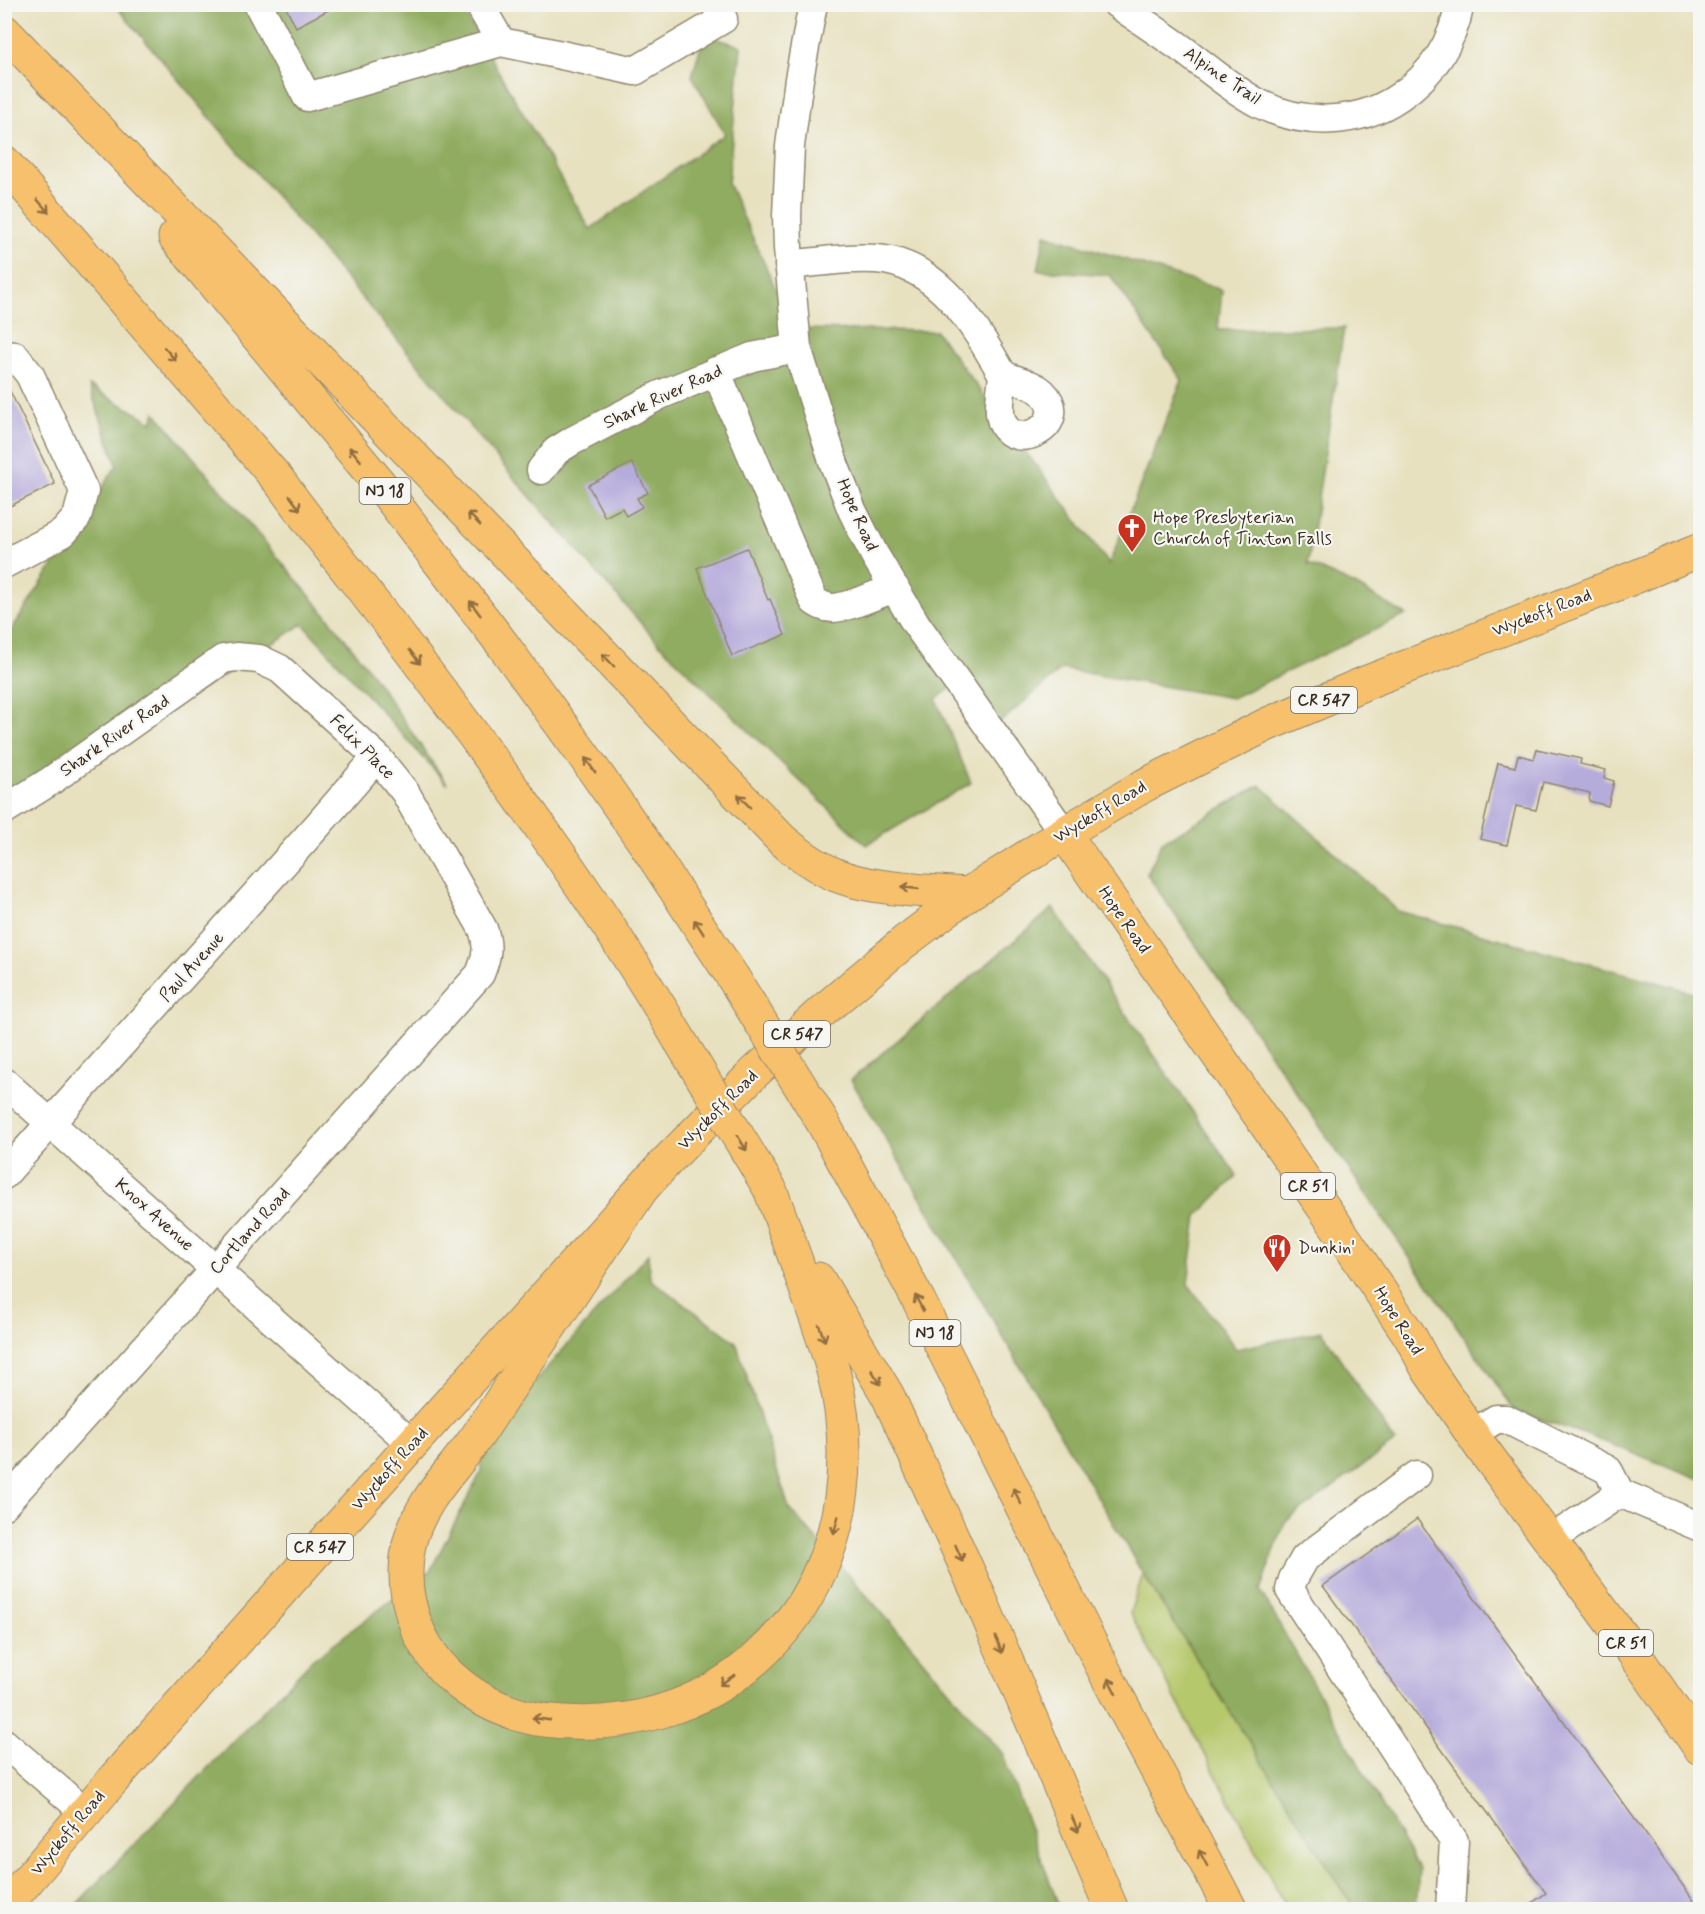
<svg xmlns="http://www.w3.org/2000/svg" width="1705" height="1914" font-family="Mynerve,sans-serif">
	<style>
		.green { fill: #b6c86c; stroke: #787945; stroke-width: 1.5 }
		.forest { fill: #90ac60; stroke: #666b3f; stroke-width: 1.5 }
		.building { fill: #b6acdb }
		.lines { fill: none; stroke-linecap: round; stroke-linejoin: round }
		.minor-casing { stroke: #91866e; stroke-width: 31 }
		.major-casing { stroke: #91866e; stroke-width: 35 }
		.highway-casing { stroke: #91866e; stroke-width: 35 }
		.minor { stroke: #fff; stroke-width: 28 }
		.major { stroke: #f7c06c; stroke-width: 33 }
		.highway { stroke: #f7c06c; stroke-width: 33 }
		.highway-bridge-casing { stroke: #91866e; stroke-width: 35; stroke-linecap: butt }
		.highway-bridge { stroke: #f7c06c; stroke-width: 33 }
		.oneway { stroke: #906e41 }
		.labels { text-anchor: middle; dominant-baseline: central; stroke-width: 4.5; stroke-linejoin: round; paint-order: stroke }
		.shield { fill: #f6f6f2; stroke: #73675e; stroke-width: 1.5 }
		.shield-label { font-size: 16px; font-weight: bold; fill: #3b2a1e }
		.street-label { font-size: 18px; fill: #3b2a1e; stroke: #f6f6f2 }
		.poi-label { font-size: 18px; fill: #3b2a1e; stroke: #f6f6f2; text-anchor: start }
	</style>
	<rect width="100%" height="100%" fill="#f6f6f2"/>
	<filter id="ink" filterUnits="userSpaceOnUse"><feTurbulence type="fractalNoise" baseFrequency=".0167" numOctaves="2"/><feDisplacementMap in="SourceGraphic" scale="12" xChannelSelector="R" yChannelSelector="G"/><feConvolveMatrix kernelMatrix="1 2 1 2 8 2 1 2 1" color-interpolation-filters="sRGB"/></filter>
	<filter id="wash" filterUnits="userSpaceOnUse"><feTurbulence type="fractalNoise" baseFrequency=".008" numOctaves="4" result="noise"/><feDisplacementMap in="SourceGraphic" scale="24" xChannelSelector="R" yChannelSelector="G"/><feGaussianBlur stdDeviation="1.35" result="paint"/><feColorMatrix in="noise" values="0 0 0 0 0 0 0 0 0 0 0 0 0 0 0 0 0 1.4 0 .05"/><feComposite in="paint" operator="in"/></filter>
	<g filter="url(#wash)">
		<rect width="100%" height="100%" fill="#e7e1bf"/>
		<path class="green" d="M1143,1574l212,335h-68l-157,-296z"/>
		<path class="forest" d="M115,5h345l130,224 135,-95 -33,-58 12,-41 37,11 -13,137 66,146 142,2 173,233 73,-184 -72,-105 -72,-5 7,-36 177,56 -4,40 126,-2 -36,236 47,21 51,30 -174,83 -170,-29 -67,58 -36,-44 -23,16 35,84 -105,62 -206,-200 -147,-168z
			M89,386l63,36 3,-10 177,210 37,48 78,114 -144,-160 -271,175 -27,11v-170l112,-175z
			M1260,785l138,126 302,83v485l-108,-42 -78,-27 -367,-536 15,-32z
			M1053,908l184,268 -40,40 -9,68 48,65 86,-18 73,111 -110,80 -25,68 159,280 -3,39h-61l-212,-335 -292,-494z
			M648,1254l2,25 86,63 53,166 118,133 95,112 58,156 -989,1 241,-250 118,-89 51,-99 -2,-28z"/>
		<g id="blocks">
			<path class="building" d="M284,4h56l-44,23z
				M7,385l48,99 -51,25v-123z
				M632,463l16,30 -11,5 5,9 -16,9 -4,-8 -17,9 -17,-32z
				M747,548l21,52 2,-1 15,36 -53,21 -35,-88z
				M1537,749l44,10 -1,5 26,6 -2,8 10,3 -6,25 -19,-5 1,-8 -47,-11 -7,28 -20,-4 -9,39 -27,-6 18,-76 17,4 3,-12 16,4z
				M1417,1519l283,390v1h-178l24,-17 -223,-307z"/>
		</g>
	</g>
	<g filter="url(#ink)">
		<use href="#blocks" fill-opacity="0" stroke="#91866e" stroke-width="1.5"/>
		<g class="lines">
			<g class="minor-casing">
				<path id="minor" d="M258,4l49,93 194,-55
					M479,4l22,38 134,29 88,-52 -7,-15
					M813,4l-14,75 -9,67 -3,70 1,32 9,100 37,116 18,46 22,44 42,70 148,209
					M1117,4c23,16 46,31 68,47 24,18 48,39 75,53 44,22 98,21 139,-7 34,-23 53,-53 61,-93
					M789,265c28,-3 58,-8 87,-6 63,4 99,68 127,116
					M4,355l11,1 15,19 54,116 -7,26 -14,16 -59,31
					M716,371l98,230c6,4 11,7 19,7 18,-1 44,-14 62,-20
					M1003,375c12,5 30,9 39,17 34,34 -37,67 -42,21 -1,-12 2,-26 3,-38z
					M541,470l15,-19 16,-10 88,-46 92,-38 45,-9
					M4,810l45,-28 174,-123 13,-2 23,2 21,10 97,88 28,35 78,137c6,17 4,28 -3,45l-476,531
					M4,1082l408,362
					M4,1175l314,-350 59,-68
					M1472,1434l24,-15h10l102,51 12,23 80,34
					M1417,1475l-112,83 -12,21 -3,11 164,251 -4,69
					M1550,1540l70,-47
					M4,1743l82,70"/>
			</g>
			<g class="major-casing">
				<path id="major" d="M1064,833l284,410 62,93 17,32 54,79 152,205 67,96
					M4,1908l107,-126 301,-338 254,-282 87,-88 73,-66 77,-65 65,-49 96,-61 81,-48 123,-61 102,-43 258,-101 72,-30"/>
			</g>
			<g class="highway-casing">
				<path id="highway" d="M4,31l778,809c18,15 40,31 62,38 36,12 87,13 124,16
					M4,162l276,320c39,55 82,105 122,158 98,129 195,260 277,399
					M175,237l204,246 124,162 81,111 60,86 88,134
					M822,1121l97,180 193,385 119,224
					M641,1190c-54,81 -107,161 -161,242 -24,36 -61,68 -71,113 -6,28 -3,56 8,83 21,51 72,84 126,92 167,22 302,-98 301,-267 0,-59 -16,-103 -36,-158 -12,-35 -25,-71 -38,-106
					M818,1279l70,117 89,195 135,319"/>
			</g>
			<use href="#minor" class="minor"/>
			<use href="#major" class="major"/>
			<use href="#highway" class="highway"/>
			<g class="highway-bridge-casing">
				<path id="highway-bridge" d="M732,976l90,145
					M679,1039l91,150"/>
			</g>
			<use href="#highway-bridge" class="highway-bridge"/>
		</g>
		<defs><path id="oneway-shaft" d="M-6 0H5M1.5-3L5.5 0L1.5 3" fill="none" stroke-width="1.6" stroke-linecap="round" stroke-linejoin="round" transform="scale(1.5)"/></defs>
		<g class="oneway">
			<use href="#oneway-shaft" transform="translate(43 206) rotate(49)"/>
			<use href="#oneway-shaft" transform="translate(170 354) rotate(49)"/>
			<use href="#oneway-shaft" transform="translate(355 454) rotate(-130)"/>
			<use href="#oneway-shaft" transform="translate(295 503) rotate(54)"/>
			<use href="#oneway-shaft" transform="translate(474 519) rotate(-134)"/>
			<use href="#oneway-shaft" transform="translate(475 608) rotate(-127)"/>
			<use href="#oneway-shaft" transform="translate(415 657) rotate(53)"/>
			<use href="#oneway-shaft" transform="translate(608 660) rotate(-134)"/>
			<use href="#oneway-shaft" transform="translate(590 765) rotate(-125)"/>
			<use href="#oneway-shaft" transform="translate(744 801) rotate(-134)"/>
			<use href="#oneway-shaft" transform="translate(910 888) rotate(-174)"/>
			<use href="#oneway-shaft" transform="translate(699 927) rotate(-123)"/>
			<use href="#oneway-shaft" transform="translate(742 1143) rotate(59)"/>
			<use href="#oneway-shaft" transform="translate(919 1303) rotate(-117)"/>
			<use href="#oneway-shaft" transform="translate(822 1333) rotate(70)"/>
			<use href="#oneway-shaft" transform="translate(876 1377) rotate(59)"/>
			<use href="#oneway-shaft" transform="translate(1017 1496) rotate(-117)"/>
			<use href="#oneway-shaft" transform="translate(836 1525) rotate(105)"/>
			<use href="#oneway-shaft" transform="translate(959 1553) rotate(66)"/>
			<use href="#oneway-shaft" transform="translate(999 1645) rotate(68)"/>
			<use href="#oneway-shaft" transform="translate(727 1680) rotate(145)"/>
			<use href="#oneway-shaft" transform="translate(1112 1686) rotate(-117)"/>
			<use href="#oneway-shaft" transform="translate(541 1719) rotate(-172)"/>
			<use href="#oneway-shaft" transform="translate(1075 1824) rotate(67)"/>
			<use href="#oneway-shaft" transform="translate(1203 1858) rotate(-118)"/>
		</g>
	</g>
	<defs>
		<g id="church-pin" transform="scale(1.5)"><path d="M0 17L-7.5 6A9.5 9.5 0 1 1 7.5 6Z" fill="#c8321e" stroke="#f6f6f2"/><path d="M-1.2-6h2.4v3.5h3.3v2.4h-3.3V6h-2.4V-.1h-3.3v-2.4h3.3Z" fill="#fff"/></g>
		<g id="restaurant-pin" transform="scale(1.5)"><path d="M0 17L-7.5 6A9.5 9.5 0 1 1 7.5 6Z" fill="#c8321e" stroke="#f6f6f2"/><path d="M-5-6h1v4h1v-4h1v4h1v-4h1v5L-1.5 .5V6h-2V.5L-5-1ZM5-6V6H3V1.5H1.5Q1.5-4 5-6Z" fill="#fff"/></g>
	</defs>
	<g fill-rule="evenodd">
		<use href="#church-pin" x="1132" y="528"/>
		<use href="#restaurant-pin" x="1277" y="1248"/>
	</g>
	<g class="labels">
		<g class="shield">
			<rect x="359.5" y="478" width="51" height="26" rx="4.5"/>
			<rect x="1291" y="687" width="66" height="26" rx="4.5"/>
			<rect x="764" y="1021" width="66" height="26" rx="4.5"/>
			<rect x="1281" y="1173" width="54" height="26" rx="4.5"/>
			<rect x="909.5" y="1320" width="51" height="26" rx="4.5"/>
			<rect x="287" y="1534" width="66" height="26" rx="4.5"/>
			<rect x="1599" y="1630" width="54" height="26" rx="4.5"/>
		</g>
		<g class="shield-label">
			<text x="385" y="491">NJ 18</text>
			<text x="1324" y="700">CR 547</text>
			<text x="797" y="1034">CR 547</text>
			<text x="1308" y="1186">CR 51</text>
			<text x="935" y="1333">NJ 18</text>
			<text x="320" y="1547">CR 547</text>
			<text x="1626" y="1643">CR 51</text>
		</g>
		<g class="street-label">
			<text transform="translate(1222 76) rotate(34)">Alpine Trail</text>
			<text transform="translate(663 397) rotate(-25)">Shark River Road</text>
			<text transform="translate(857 515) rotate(66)">Hope Road</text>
			<text transform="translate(1542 613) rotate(-21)">Wyckoff Road</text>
			<text transform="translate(115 736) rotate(-35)">Shark River Road</text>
			<text transform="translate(362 747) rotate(45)">Felix Place</text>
			<text transform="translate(1100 812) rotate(-31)">Wyckoff Road</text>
			<text transform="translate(1124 920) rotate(55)">Hope Road</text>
			<text transform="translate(192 967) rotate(-48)">Paul Avenue</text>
			<text transform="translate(718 1110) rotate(-45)">Wyckoff Road</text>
			<text transform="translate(154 1215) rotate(42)">Knox Avenue</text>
			<text transform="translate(250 1231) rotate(-48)">Cortland Road</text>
			<text transform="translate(1398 1321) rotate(58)">Hope Road</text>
			<text transform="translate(390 1469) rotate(-48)">Wyckoff Road</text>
			<text transform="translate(68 1833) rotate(-50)">Wyckoff Road</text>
		</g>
		<g class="poi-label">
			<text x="1153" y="518">Hope Presbyterian<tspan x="1153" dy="21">Church of Tinton Falls</tspan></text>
			<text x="1298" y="1248">Dunkin'</text>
		</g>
	</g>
	<rect width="1705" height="1914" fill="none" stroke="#f6f6f2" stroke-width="24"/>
</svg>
